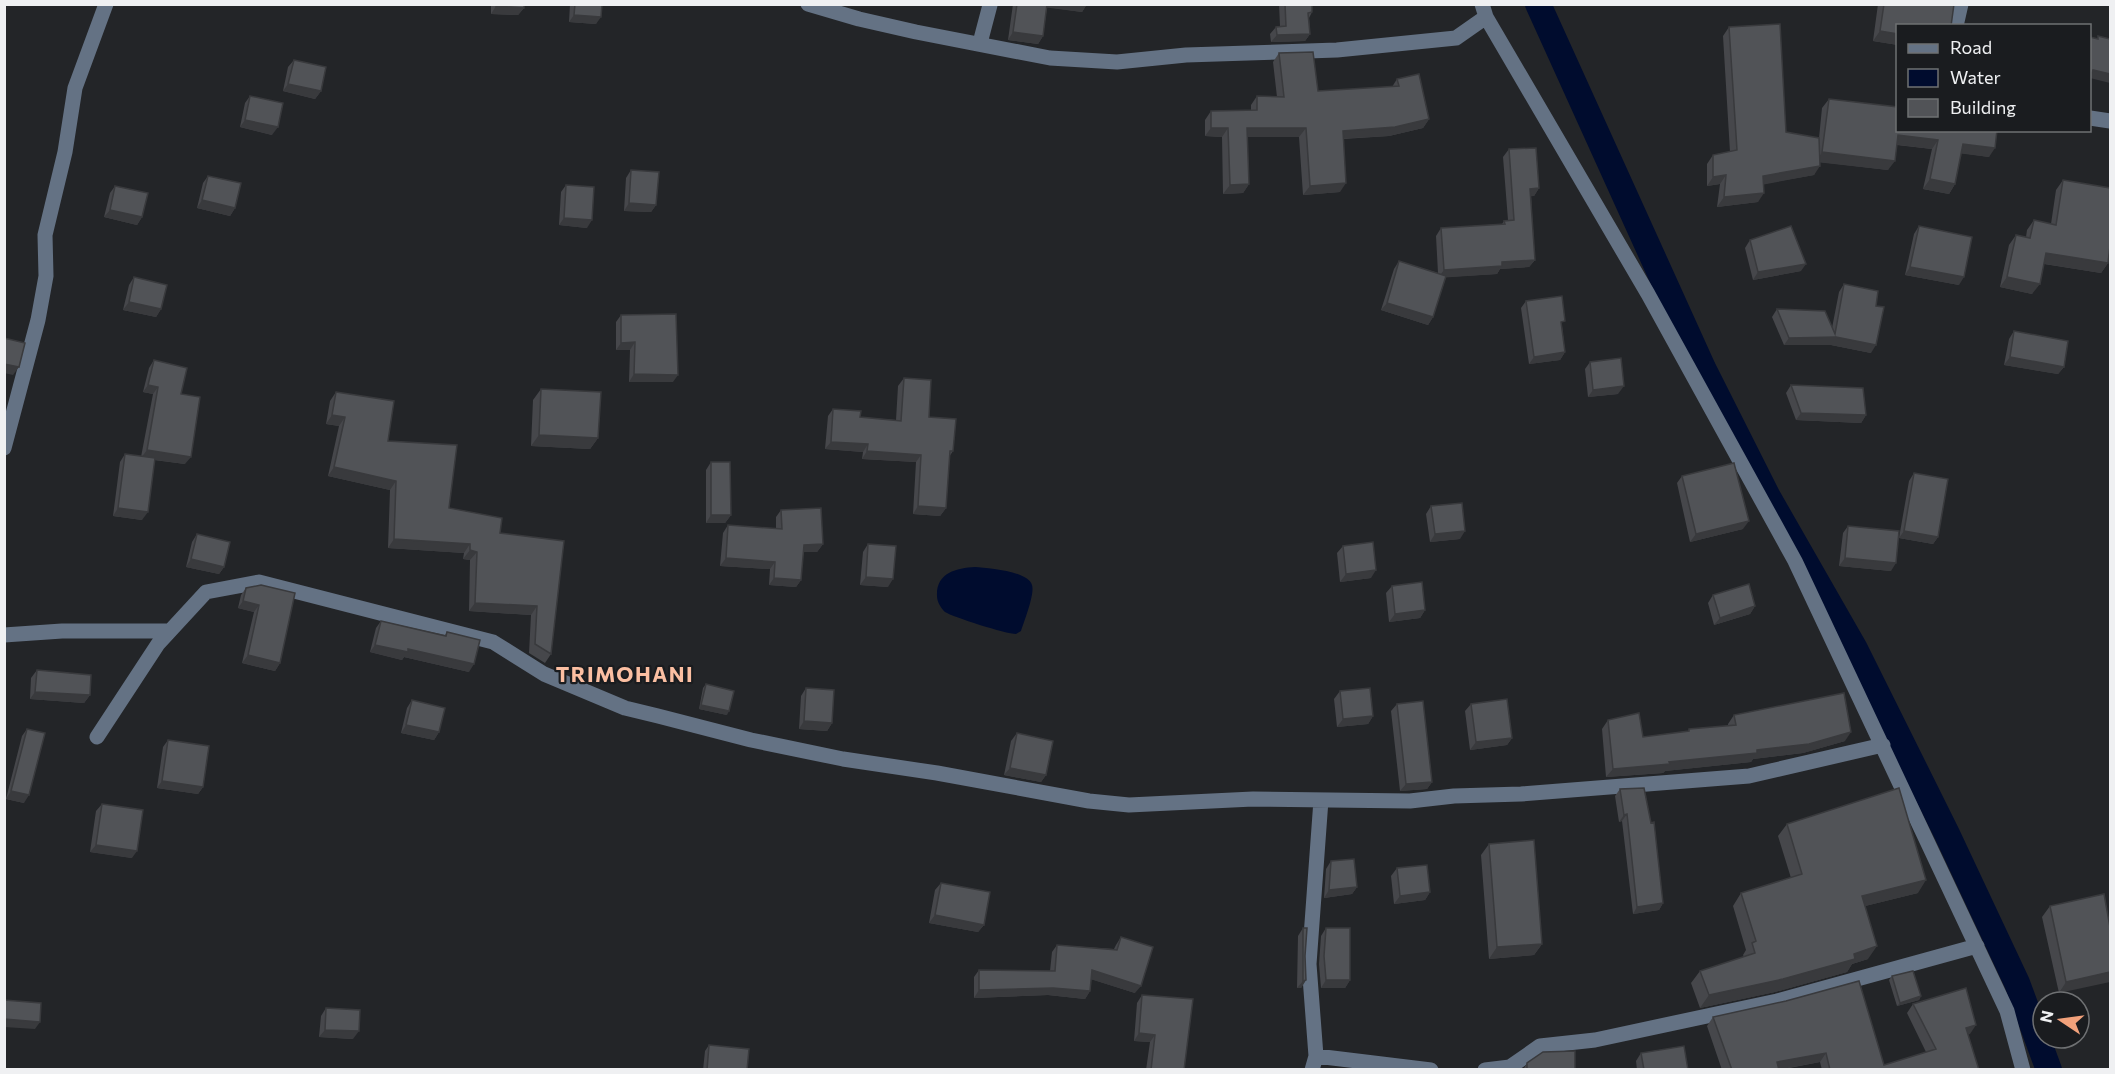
<svg xmlns="http://www.w3.org/2000/svg" width="2115" height="1074" font-family="Commissioner,sans-serif">
	<style>
		.water { fill: #000c2e }
		.lines { fill: none; stroke-linecap: round; stroke-linejoin: round }
		.canal { stroke: #000c2e; stroke-width: 26 }
		.minor { stroke: #647284; stroke-width: 15 }
		.wall { fill: #46474b }
		.shaded-wall { fill: #393a3d }
		.building { fill: #515357; stroke: #393a3d; stroke-width: 1.5 }
		.labels { text-anchor: middle; dominant-baseline: central; stroke-width: 4.5; stroke-linejoin: round; paint-order: stroke }
		.district-label { font-size: 21px; font-weight: bold; letter-spacing: 1.5px; fill: #fbbfa2; stroke: #1a1c1f }
	</style>
	<rect width="100%" height="100%" fill="#232528"/>
	<path class="water" d="M975,567c13,1 53,4 57,18 3,9 -8,36 -11,46l-5,3c-10,0 -63,-17 -71,-22 -4,-4 -8,-10 -8,-16 -1,-23 19,-28 38,-29z"/>
	<g class="lines">
		<path class="canal" d="M1538,4l165,364 65,129 87,152 92,185 70,149 32,87"/>
		<path class="minor" d="M808,4l51,15 57,13 134,26 67,4 69,-7 151,-5 119,-12 30,-21
			M1482,4l4,13 162,277 147,267 212,450 16,59
			M1956,26l5,-22
			M980,43l10,-38
			M2090,118l20,3
			M4,448l34,-128 8,-44 -1,-41 20,-83 10,-64 31,-84
			M4,635l58,-4h108
			M97,737l61,-93 48,-52 53,-10 234,60 51,32 81,34 33,8 93,24 92,19 94,14 152,28 40,4 124,-6 157,2 44,-5 67,-2 228,-18 134,-31
			M1316,1056l115,14
			M1312,1070l4,-14 -7,-92 12,-164
			M1485,1070l25,-3 30,-21 55,-6 182,-39 200,-55"/>
	</g>
	<path class="wall" d="M491,4h33v4l-6,7 -27,-1z
		M570,4h32l-6,20 -27,-2z
		M1013,4h74l-5,8 -35,-5 -4,29 -5,8 -30,-4z
		M1279,4h33v8l-3,6 1,16 -5,7 -34,1 -1,-8 6,-7 4,-1z
		M1878,4h76l-56,22v19l-25,-4z
		M1729,27l57,105 33,6 3,-30 7,-9 69,31h99l-8,27 -28,-4 -6,31 -6,10 -26,-5 9,-40 -35,-4 -9,25 -68,-8 -6,13 -51,9 -5,18 -41,5 3,-23 -13,2v-22l6,-9 17,-3 -7,-116z
		M1279,53l39,38 74,-4 5,-8 32,40 -6,9 -34,8 -46,3 -3,53 -37,3 -4,-58h-52l2,47 -6,9 -20,1 -1,-57 -17,-1v-16l6,-9 40,-1v-5l6,-9 20,1 -4,-35z
		M294,60l27,31 -6,8 -32,-8 5,-24z
		M250,96l22,39 -32,-8 5,-24z
		M1509,149l30,39 -5,8h-3l4,64 -6,7 -29,2 -3,5 -51,3 -13,40 -5,8 -47,-15 13,-41 5,-8 39,12 -2,-37 5,-8 61,-4 2,-3 4,-1 -5,-63z
		M631,170l25,35 -5,7 -27,-1 2,-33z
		M208,176l27,32 -5,8 -33,-8 6,-25z
		M2063,180l45,83 -7,10 -57,-9 -12,30 -32,-7 9,-42 7,-10 10,2 1,-7 7,-10 17,4 5,-34z
		M566,185l21,43 -28,-3 2,-33z
		M115,186l27,31 -5,8 -33,-8 6,-24z
		M1919,226l40,59 -54,-10 9,-41z
		M1750,240l51,31 -48,9 -8,-32z
		M134,277l27,32 -5,8 -33,-7 6,-25z
		M1844,284l27,69 -40,-8h-47l-12,-28 5,-8 55,19 7,-36z
		M1526,301l36,25 3,26 -5,8 -31,4 -8,-56z
		M621,315l52,67h-44l1,-32h-14v-28z
		M2014,331l50,36 -6,7 -54,-9 5,-26z
		M154,360l27,34 4,70 -31,-4 -12,60 -29,-4 7,-54 5,-8 16,3 12,-63 -10,-2 6,-24z
		M1590,362l28,32 -30,3 -3,-28z
		M904,378l49,73 -4,6 -3,51 -6,8 -27,-2 3,-52 -54,-3 1,-7 -38,-3 3,-33 5,-7 27,8 36,3 2,-34z
		M1791,385l75,30 -5,8 -65,-3 -10,-27z
		M541,389l57,49 -8,11 -59,-3 2,-46z
		M336,392l52,49 61,67 51,25 64,8 -13,113 -6,9 -16,-10 2,-38 -62,-4 1,-51 -7,-1 1,-6 -76,-5 2,-58 -62,-14 11,-50 -13,-2 4,-23z
		M711,462l20,53 -6,8h-19v-53z
		M1914,473l24,64 -5,7 -34,-6 10,-57z
		M1682,476l61,53 -53,13 -13,-59z
		M1431,506l29,33 -30,3 -4,-28z
		M781,510l42,34 -6,8h-14l-2,28 -5,7 -27,-2 1,-16 -50,-3 3,-33 5,-8 48,4v-12z
		M1848,526l43,45 -52,-5 4,-33z
		M197,534l27,33 -5,7 -33,-7 6,-25z
		M868,544l20,43 -28,-2 3,-33z
		M1343,546l28,32 -31,4 -3,-29z
		M1392,586l33,24 -5,8 -31,4 -3,-29z
		M246,588l49,5 -15,70 -5,8 -33,-8 12,-51 -16,-4 3,-13z
		M1713,595l42,11 -5,8 -36,11 -6,-22z
		M381,621l64,14 2,-3 22,40 -65,-15 -2,3 -32,-8 6,-24z
		M37,670l53,25 -6,8 -54,-4 1,-21z
		M706,684l21,31 -28,-6 4,-21z
		M806,688l26,35 -5,8 -28,-2 2,-33z
		M1340,691l33,25 -5,8 -31,3 -3,-28z
		M412,700l27,32 -5,8 -33,-7 6,-25z
		M1397,704l35,78 -5,7 -27,2 -9,-80z
		M1471,704l41,34 -5,7 -37,5 -5,-39z
		M1734,715l111,26 -42,12 -50,6 -2,3 -86,9 -2,2 -57,4 -4,-48 6,-9 35,17 45,-6 1,-2 39,-3v-2z
		M27,729l-3,74 -18,-4 16,-63z
		M1017,733l29,42 -5,7 -37,-7 7,-34z
		M168,740l35,47 -5,7 -41,-6 6,-41z
		M1620,789l43,114 -4,7 -26,4 -11,-93 -3,1 -4,-26z
		M102,804l30,54 -42,-6 6,-41z
		M1787,824l131,69 -53,13 3,53 -16,5 -5,8 -72,20 -75,16 -9,-25 9,-12 44,-14 -1,-2 3,-5 -13,-44 8,-13 50,-15 -13,-42z
		M1489,844l53,100 -8,11 -45,4 -8,-104z
		M1331,861l26,26 -5,7 -28,4 2,-29z
		M1397,868l33,24 -5,8 -31,4 -3,-28z
		M941,883l43,42 -6,7 -49,-9 6,-33z
		M2050,906l60,21 -51,66 -17,-76z
		M1303,928l3,52 -5,8h-4l1,-52z
		M1326,928l24,52 -5,8h-24l-2,-24 2,-28z
		M1121,937l14,56 -44,-14 -1,12 -5,8 -37,-4 -74,3v-21l5,-7 71,1 2,-19 5,-7 57,4 2,-4z
		M1892,976l29,20 -2,4 -22,6 -8,-26z
		M1142,995l42,75h-38l4,-28 -16,-1 3,-38z
		M1913,1004l57,30h-2l11,36h-157l-2,-8 -41,8h-57l-15,-44 6,-9 171,48 42,-13 -19,-39z
		M326,1008l27,31 -34,-2 2,-21z
		M709,1045l38,25h-44l2,-19z
		M1641,1053l47,17h-51l-1,-9z
		M1527,1063l48,7h-52z"/>
	<path class="shaded-wall" d="M1044,4h43l-5,8 -40,-5z
		M496,6l28,2 -6,7 -27,-1z
		M574,15l27,2 -5,7 -27,-2z
		M1880,31l18,3v11l-25,-4z
		M1013,32l30,4 -5,8 -30,-4z
		M1310,34l-5,7 -34,1 6,-7z
		M2093,70l17,4v9l-20,-5v-5z
		M288,84l33,7 -6,8 -32,-8z
		M1429,119l-6,9 -34,8 -53,3 7,-8z
		M245,120l33,7 -6,8 -32,-8z
		M1211,128h17l-6,9 -17,-1z
		M1247,128h59l-7,9h-58z
		M1898,135l40,5 -6,9 -41,-5z
		M1963,144l32,4 -6,9 -32,-4z
		M1822,152l73,9 -7,9 -72,-8z
		M1820,166l-6,9 -58,11 7,-10z
		M1726,175l-6,9 -13,2 6,-9z
		M1930,179l25,5 -6,10 -26,-5z
		M1346,183l-6,9 -37,3 7,-9z
		M1249,184l-6,9 -20,1 7,-9z
		M1539,188l-5,8 -9,1 5,-8z
		M1764,193l-6,9 -41,5 7,-10z
		M202,200l33,8 -5,8 -33,-8z
		M629,203l27,2 -5,7 -27,-1z
		M110,210l32,7 -5,8 -33,-8z
		M564,218l28,2 -5,8 -28,-3z
		M2046,253l62,10 -7,10 -62,-10z
		M1535,260l-6,7 -29,2 -3,5 -59,4 6,-8 58,-8z
		M1806,264l-5,7 -48,9 5,-8z
		M1910,267l54,10 -5,8 -54,-10z
		M2007,277l33,7 -8,10 -32,-7z
		M129,302l32,7 -5,8 -33,-7z
		M1387,303l46,14 -5,8 -47,-15z
		M1836,337l40,8 -5,8 -40,-8h-47l5,-7z
		M635,342l-5,8h-14l5,-7z
		M1565,352l-5,8 -31,4 5,-7z
		M2010,357l54,10 -6,7 -54,-9z
		M4,364l15,3 -6,8 -9,-2z
		M634,374l44,1 -5,7h-44z
		M148,385l10,2 -5,7 -10,-2z
		M1624,386l-6,8 -30,3 5,-7z
		M1801,413l65,2 -5,8 -65,-3z
		M332,415l13,2 -6,9 -13,-2z
		M539,435l59,3 -8,11 -59,-3z
		M831,442l37,2 -5,8 -38,-3z
		M147,450l44,7 -6,7 -44,-6z
		M867,451l54,4 -5,7 -54,-3z
		M334,467l62,14 -6,9 -62,-14z
		M918,506l28,2 -6,8 -27,-2z
		M118,508l30,4 -6,8 -29,-4z
		M711,515h20l-6,8h-19z
		M1749,521l-6,8 -53,13 6,-8z
		M1465,531l-5,8 -30,3 5,-8z
		M1904,531l34,6 -5,7 -34,-6z
		M394,539l76,5 -6,9 -76,-5z
		M823,544l-6,8h-18l5,-7z
		M470,550l7,2 -7,8 -7,-1z
		M726,558l49,4 -5,7 -50,-3z
		M1845,558l51,5 -5,8 -52,-5z
		M191,559l33,8 -5,7 -33,-7z
		M1376,570l-5,8 -31,4 6,-8z
		M866,577l27,2 -5,8 -28,-2z
		M774,578l27,2 -5,7 -27,-2z
		M243,601l16,4 -5,7 -16,-4z
		M475,603l62,3 -6,9 -62,-4z
		M1755,606l-5,8 -36,11 6,-7z
		M1425,610l-5,8 -31,4 6,-8z
		M375,645l33,4 66,15 -5,8 -65,-15 -2,3 -32,-8z
		M248,655l32,8 -5,8 -33,-8z
		M35,692l55,3 -6,8 -54,-4z
		M701,705l28,6 -2,4 -28,-6z
		M1373,716l-5,8 -31,3 6,-8z
		M804,721l28,2 -5,8 -28,-2z
		M406,725l33,7 -5,8 -33,-7z
		M1851,732l-6,9 -42,12 -50,6 -2,3 -86,9 -2,2 -57,4 7,-8 56,-7 88,-12z
		M1512,738l-5,7 -37,5 6,-8z
		M1010,768l36,7 -5,7 -37,-7z
		M162,781l41,6 -5,7 -41,-6z
		M1432,782l-5,7 -27,2 6,-7z
		M11,791l18,4 -5,8 -18,-4z
		M1627,814l-5,7 -3,1 5,-7z
		M96,845l41,6 -5,7 -42,-6z
		M1926,880l-8,13 -65,16 9,-13z
		M1357,887l-5,7 -28,4 5,-8z
		M1430,892l-5,8 -31,4 6,-8z
		M1663,903l-4,7 -26,4 4,-7z
		M935,915l49,10 -6,7 -49,-9z
		M1542,944l-8,11 -45,4 8,-12z
		M1877,946l-9,13 -16,5 -5,8 -72,20 -75,16 9,-13z
		M1092,970l49,16 -6,7 -48,-15z
		M2110,972v10l-51,11 7,-11z
		M1306,980l-5,8h-4l6,-7z
		M1326,980h24l-5,8h-24z
		M1053,988l37,3 -5,8 -37,-4 -74,3 5,-8z
		M1921,996l-2,4 -22,6 3,-3z
		M4,1019l36,3 -5,7 -31,-2z
		M1976,1025l-6,9 -10,3 6,-9z
		M325,1030l34,1 -6,8 -34,-2z
		M1139,1033l16,2 -5,7 -16,-1z
		M1826,1053l-6,9 -43,8v-8z"/>
	<path class="building" d="M496,4h28v4l-28,-2z
		M575,4h27l-1,13 -27,-2z
		M1017,4h30l-4,32 -30,-4z
		M1285,4h27v8l-4,1 2,21 -33,1 -1,-8 10,-1z
		M1884,4h70l-3,22h-53v8l-18,-3z
		M1780,24l6,108 33,6 1,28 -57,10 1,17 -40,4 2,-22 -13,2v-22l24,-5 -8,-123z
		M2098,36l12,3v35l-17,-4 -1,3 -2,-1v-35l8,2z
		M1313,52l5,39 81,-5 -2,-7 22,-5 10,45 -34,8 -52,4 3,52 -36,3 -4,-58h-59l2,56 -19,1 -2,-57h-17v-17l46,-1v-14l27,1 -5,-44z
		M294,60l32,7 -5,24 -33,-7z
		M250,96l33,7 -5,24 -33,-7z
		M1829,99l69,8v23h99l-2,18 -32,-4 -8,40 -25,-5 8,-39 -40,-5 -3,26 -73,-9z
		M1536,148l3,40 -9,1 5,71 -33,2v4l-58,4 -3,-42 64,-4 -1,-3 10,-1 -5,-71z
		M631,170l28,2 -3,33 -27,-2z
		M208,176l33,7 -6,25 -33,-8z
		M2063,180l47,8v58l-2,17 -62,-10 -6,31 -33,-7 9,-42 14,3 4,-18 22,5z
		M566,185l28,2 -2,33 -28,-2z
		M115,186l33,7 -6,24 -32,-7z
		M1791,226l15,38 -48,8 -8,-32z
		M1919,226l53,11 -8,40 -54,-10z
		M1399,261l47,15 -13,41 -46,-14z
		M134,277l33,8 -6,24 -32,-7z
		M1844,284l34,7 -2,15 8,1 -8,38 -40,-8 -47,1 -12,-29 48,2 10,23z
		M1562,296l3,25 -4,1 4,30 -31,5 -8,-56z
		M676,314l2,61 -44,-1 1,-32 -14,1v-28z
		M2014,331l54,10 -4,26 -54,-10z
		M4,338l21,5 -6,24 -15,-3z
		M1621,358l3,28 -31,4 -3,-28z
		M154,360l33,8 -6,26 19,3 -9,60 -44,-7 11,-63 -10,-2z
		M904,378l27,2 -2,37 27,2 -3,32h-3l-4,57 -28,-2 3,-51 -54,-4 1,-7 -37,-2 2,-33 28,2 -1,6 41,4z
		M1791,385l72,3 3,27 -65,-2z
		M541,389l60,3 -3,46 -59,-3z
		M336,392l58,9 -6,40 69,4 -8,63 53,10 -2,15 64,8 -13,113 -16,-10 2,-38 -62,-3 2,-51 -7,-2v-6l-76,-5 2,-58 -62,-14 11,-50 -13,-2z
		M125,454l30,4 -7,54 -30,-4z
		M711,462h19l1,53h-20z
		M1734,463l15,58 -53,13 -14,-58z
		M1914,473l34,6 -10,58 -34,-6z
		M1462,503l3,28 -30,3 -4,-28z
		M821,508l2,36 -19,1 -3,35 -27,-2 1,-16 -49,-4 2,-33 54,4 -1,-19z
		M1848,526l51,5 -3,32 -51,-5z
		M197,534l33,8 -6,25 -33,-8z
		M1373,542l3,28 -30,4 -3,-28z
		M868,544l28,2 -3,33 -27,-2z
		M1422,582l3,28 -30,4 -3,-28z
		M1749,584l6,22 -35,12 -7,-23z
		M261,585l34,8 -15,70 -32,-8 11,-50 -16,-4 3,-13z
		M381,621l65,15 1,-4 33,8 -6,24 -66,-15v3l-33,-7z
		M37,670l54,5 -1,20 -55,-3z
		M706,684l28,7 -5,20 -28,-6z
		M806,688l28,2 -2,33 -28,-2z
		M1370,688l3,28 -30,3 -3,-28z
		M1844,693l7,39 -42,12 -52,6v3l-88,9 1,2 -57,5 -5,-49 31,-7 4,24 46,-6v-2l47,-4 -2,-10z
		M1507,699l5,39 -36,4 -5,-38z
		M412,700l33,8 -6,24 -33,-7z
		M1423,701l9,81 -26,2 -9,-80z
		M27,729l18,4 -16,62 -18,-4z
		M1017,733l36,8 -7,34 -36,-7z
		M168,740l41,6 -6,41 -41,-6z
		M1644,788l7,35 3,-1 9,81 -26,4 -10,-93 -3,1 -4,-26z
		M1899,788l27,92 -64,16 15,50 -23,8 1,5 -72,20 -74,16 -9,-24 55,-18 -3,-10 4,-2 -15,-48 61,-19 -15,-50z
		M102,804l41,6 -6,41 -41,-6z
		M1534,840l8,104 -45,3 -8,-103z
		M1354,859l3,28 -28,3 2,-29z
		M1427,865l3,27 -30,4 -3,-28z
		M941,883l49,9 -6,33 -49,-10z
		M2104,894l6,33v45l-44,10 -16,-76z
		M1303,928h4l-2,28 1,24 -3,1z
		M1326,928h24v52h-24l-2,-24z
		M1121,937l32,10 -12,39 -49,-16 -2,21 -37,-3 -74,2v-20l76,1 2,-26 60,5z
		M1913,971l8,25 -21,7 -8,-27z
		M1859,981l25,84 52,-16 -23,-45 53,-16 10,37 -10,3 13,42h-149l-4,-17 -49,9 2,8h-47l-19,-53 73,-16z
		M1142,995l51,4 -9,71h-33l4,-35 -16,-2z
		M4,1000l37,3 -1,19 -36,-3z
		M326,1008l34,2 -1,21 -34,-1z
		M709,1045l40,4 -2,21h-40z
		M1684,1046l4,24h-44l-3,-17z
		M1575,1051v19h-48v-7l16,-11z"/>
	<g class="labels">
		<g class="district-label">
			<text x="625" y="673">TRIMOHANI</text>
		</g>
	</g>
	<rect width="2115" height="1074" fill="none" stroke="#eff0f2" stroke-width="12"/>
	<rect x="1896" y="24" width="195" height="108" fill="#1a1c1f" stroke="#6f7173" stroke-width="1.5"/>
	<rect x="1908" y="44" width="30" height="9" fill="#647284" stroke="#6f7173" stroke-width="1.5"/>
	<text x="1950" y="54" font-size="18" fill="#eff0f2">Road</text>
	<rect x="1908" y="69" width="30" height="18" fill="#000c2e" stroke="#6f7173" stroke-width="1.5"/>
	<text x="1950" y="84" font-size="18" fill="#eff0f2">Water</text>
	<rect x="1908" y="99" width="30" height="18" fill="#515357" stroke="#6f7173" stroke-width="1.5"/>
	<text x="1950" y="114" font-size="18" fill="#eff0f2">Building</text>
	<g transform="translate(2061 1020) rotate(283)"><circle r="28" fill="#1a1c1f" stroke="#6f7173" stroke-width="1.5"/>
	<path d="M0-4.5L10 22L0 15L-10 22Z" fill="#f1a17b"/>
	<text y="-9" font-size="16" font-weight="bold" text-anchor="middle" fill="#eff0f2">N</text>
	</g>
</svg>
